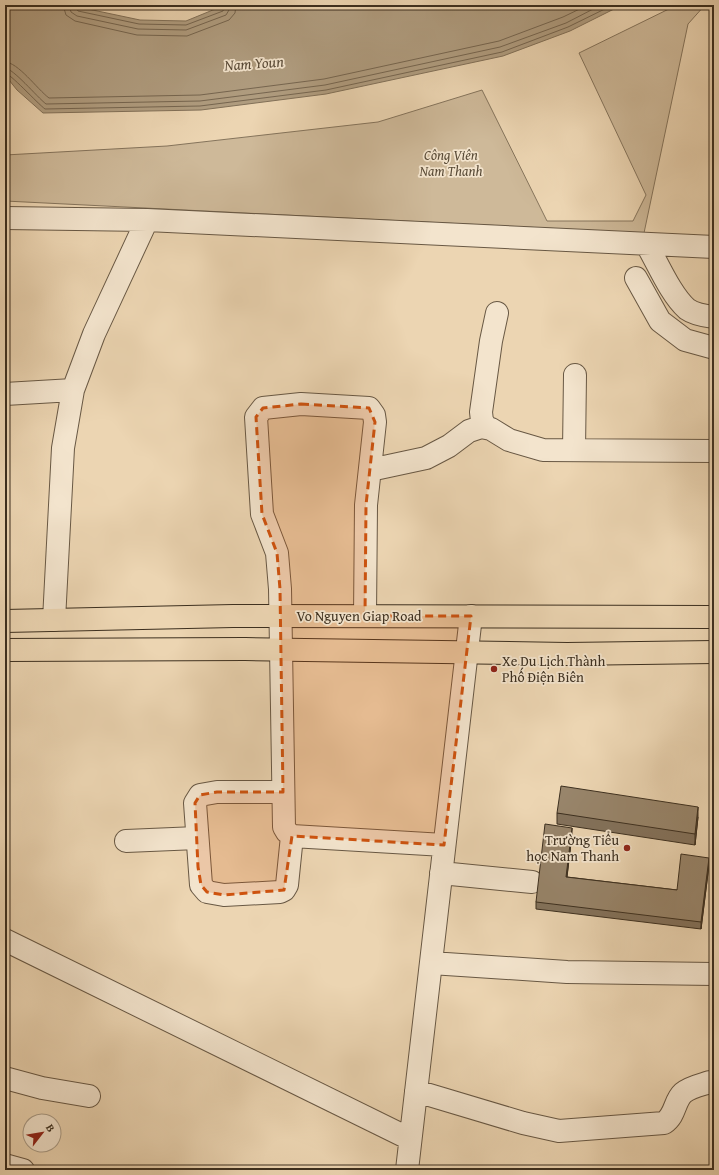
<svg xmlns="http://www.w3.org/2000/svg" width="719" height="1175" font-family="'Gentium Book Plus',serif">
	<style>
		.green { fill: #ceb999; stroke: #85745c }
		.water { fill: #b09d80; stroke: #827159 }
		.lines { fill: none; stroke-linecap: round; stroke-linejoin: round }
		.shore { stroke: #766650; stroke-width: 1 }
		.minor-casing { stroke: #685844; stroke-width: 24 }
		.highway-casing { stroke: #3c2f1f; stroke-width: 24 }
		.minor { stroke: #f3e4cd; stroke-width: 22 }
		.highway { stroke: #ecd5b2; stroke-width: 22 }
		.wall { fill: #83725c; stroke: #3c2f1f }
		.shaded-wall { fill: #6a5d4b; stroke: #3c2f1f }
		.building { fill: #98856b; stroke: #3c2f1f }
		.marked { fill: #ce530f; fill-opacity: 0.2; stroke: #ce530f; stroke-width: 3; stroke-dasharray: 8 5; stroke-linejoin: round }
		.poi-dot { fill: #8f2418; stroke: #f3e4cd; stroke-width: 1.5 }
		.labels { text-anchor: middle; dominant-baseline: central; stroke-width: 3.5; stroke-linejoin: round; paint-order: stroke }
		.park-label { font-size: 14px; font-style: italic; fill: #594b37; stroke: #f3e4cd }
		.street-label { font-size: 14px; fill: #3c2f1f; stroke: #f3e4cd }
		.poi-label { font-size: 14px; fill: #3c2f1f; stroke: #f3e4cd; text-anchor: start }
		.water-label { font-size: 15px; font-style: italic; fill: #594a37; stroke: #f3e4cd }
	</style>
	<rect width="100%" height="100%" fill="#ecd5b2"/>
	<filter id="stains"><feTurbulence type="fractalNoise" baseFrequency=".005" numOctaves="4"/><feColorMatrix values="0 0 0 0 .2 0 0 0 0 .09 0 0 0 0 .02 0 0 0 .5 -.17"/></filter>
	<radialGradient id="worn" r=".72"><stop offset=".6" stop-color="#630" stop-opacity="0"/><stop offset="1" stop-color="#630" stop-opacity=".3"/></radialGradient>
	<path class="green" d="M677,5h28l-17,19 -44,209 -639,-32v-46l162,-9 211,-24 104,-32 65,131h86l13,-26 -67,-142z"/>
	<path class="water" d="M69,5l71,15 46,1 39,-16h397l-52,26 -67,25 -177,38 -125,16 -158,3 -26,-23 -12,-15v-69z"/>
	<g class="lines">
		<path class="shore" d="M63,5l3,10 9,6 62,14 50,1 42,-16 6,-7 1,-8
			M69,5l2,7 6,4 61,13 48,1 40,-15 3,-5 1,-5
			M74,5l4,6 61,13 47,1 37,-14 2,-6
			M5,62c13,0 32,27 44,36l151,-3 124,-16 175,-38 64,-24 25,-12
			M5,68c8,0 32,29 41,36l154,-3 125,-16 175,-38 66,-24 35,-18
			M5,73c5,0 32,30 40,36l155,-3 126,-16 176,-38 66,-25 45,-22"/>
		<g class="minor-casing">
			<path id="minor" d="M5,218l142,2 567,27
				M647,245c11,19 24,50 40,64 7,5 18,7 27,8
				M636,278l24,43 25,19 29,8
				M5,394l68,-4
				M487,428l-5,-7 -1,-9 10,-71 6,-28
				M574,450l1,-75
				M370,470l56,-12 23,-12 20,-15 12,-4 10,2 18,11 34,10 171,1
				M365,616l1,-111 9,-83 -1,-7 -5,-7 -68,-4 -38,4 -7,9 6,97 15,39 3,36 4,238 3,5 5,4 152,9
				M54,620l9,-172 10,-58 21,-56 53,-114
				M283,792h-66l-17,3 -5,8 6,82 6,7 17,3 56,-3 4,-2 3,-5 5,-49
				M126,841l71,-3
				M441,873l91,9
				M5,940l405,199
				M431,963l136,9 147,2
				M5,1078l37,10 47,8
				M416,1091l107,32 36,8 105,-8c12,-8 10,-22 19,-30 7,-6 18,-8 27,-11
				M5,1165l18,5
				M407,1170l64,-554"/>
		</g>
		<g class="highway-casing">
			<path id="highway" d="M5,621l228,-5 481,1
				M5,650l240,-1 322,5 147,-2"/>
		</g>
		<use href="#minor" class="minor"/>
		<use href="#highway" class="highway"/>
	</g>
	<path class="wall" d="M557,813l141,4 -3,28 -138,-21z
		M572,835l-5,42 110,13 32,-25 -8,64 -165,-20v-7z"/>
	<path class="shaded-wall" d="M698,807v10l-3,28v-11z
		M572,828v7l-6,49v-7z
		M709,858v7l-8,64v-7z"/>
	<path class="building" d="M561,786l137,21 -3,27 -138,-21z
		M545,824l27,4 -6,49 111,13 4,-36 28,4 -8,64 -165,-20z"/>
	<path class="marked" d="M301,404l68,4 6,14 -9,83 -1,111h106l-27,229 -152,-9 -8,54 -60,5 -17,-3 -6,-7 -3,-18 -3,-64 5,-8 17,-3h66l-3,-203 -3,-36 -15,-39 -6,-97 7,-9z"/>
	<g class="poi-dot">
		<circle cx="494" cy="669" r="4"/>
		<circle cx="627" cy="848" r="4"/>
	</g>
	<g class="labels">
		<g class="park-label">
			<text x="451" y="155">Công Viên<tspan x="451" dy="16">Nam Thanh</tspan></text>
		</g>
		<g class="street-label">
			<text x="359" y="616">Vo Nguyen Giap Road</text>
		</g>
		<g class="poi-label">
			<text x="502" y="661">Xe Du Lịch Thành<tspan x="502" dy="16">Phố Điện Biên</tspan></text>
			<text x="619" y="840" text-anchor="end">Trường Tiểu<tspan x="619" dy="16">học Nam Thanh</tspan></text>
		</g>
		<g class="water-label">
			<text transform="translate(254 63) rotate(-4)">Nam Youn</text>
		</g>
	</g>
	<rect width="719" height="1175" fill="none" stroke="#ecd5b2" stroke-width="20"/>
	<rect x="6" y="6" width="707" height="1163" fill="none" stroke="#3c2f1f" stroke-width="2"/>
	<rect x="10" y="10" width="699" height="1155" fill="none" stroke="#3c2f1f"/>
	<g transform="translate(42 1133) rotate(59)"><circle r="19" fill="#f3e4cd" stroke="#aa9c87"/>
	<path d="M0-3L7 15L0 10L-7 15Z" fill="#8f2418"/>
	<text y="-6" font-size="11" font-weight="bold" text-anchor="middle" fill="#3c2f1f">B</text>
	</g>
	<rect width="100%" height="100%" filter="url(#stains)"/>
	<rect width="100%" height="100%" fill="url(#worn)"/>
</svg>
